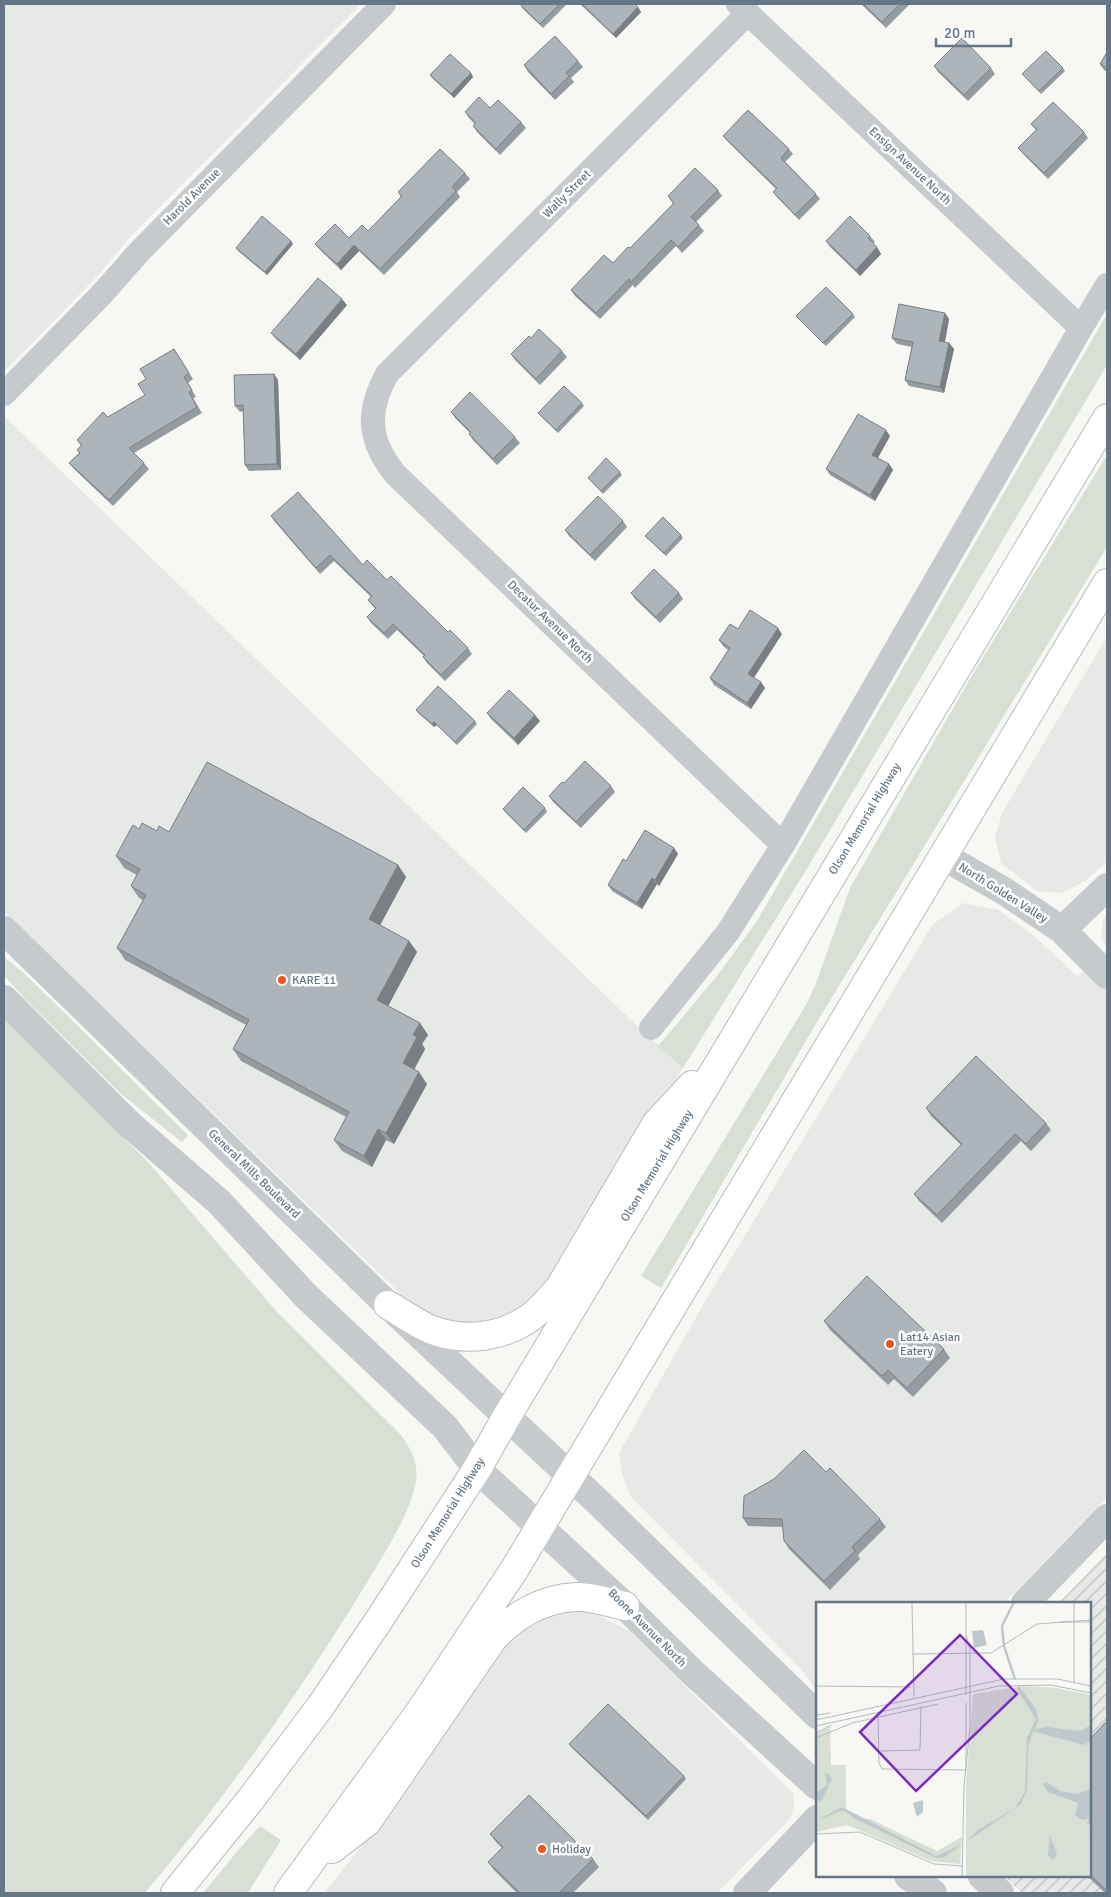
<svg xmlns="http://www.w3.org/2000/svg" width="1111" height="1897" font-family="Signika,sans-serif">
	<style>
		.built { fill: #e7e9e7 }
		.industrial { fill: url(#industrial-furrows) }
		.grass { fill: #d8dfd4 }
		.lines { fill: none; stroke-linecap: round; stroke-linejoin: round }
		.trunk-casing { stroke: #b9bcbf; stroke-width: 30 }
		.minor { stroke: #c7cacd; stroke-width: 24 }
		.tertiary { stroke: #c7cacd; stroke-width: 28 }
		.trunk { stroke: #fff; stroke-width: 28 }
		.wall { fill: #959ca1 }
		.shaded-wall { fill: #797f83 }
		.building { fill: #adb5bb; stroke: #797f83 }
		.poi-dot { fill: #ea5820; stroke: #fff; stroke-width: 2 }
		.labels { text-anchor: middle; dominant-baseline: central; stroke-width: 5; stroke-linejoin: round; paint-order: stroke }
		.street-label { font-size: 12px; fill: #657686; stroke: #fff }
		.poi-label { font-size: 12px; fill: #657686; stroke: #fff; text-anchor: start }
		.inset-river { fill: none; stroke: #bec9cd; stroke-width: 2.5 }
		.inset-road { fill: none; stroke: #b4bbc0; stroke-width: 1 }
		.view { fill: #7b2cbf; fill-opacity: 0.15; stroke: #7b2cbf; stroke-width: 2.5 }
		.inset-edge { fill: none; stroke: #657686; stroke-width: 2.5 }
	</style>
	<defs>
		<pattern id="industrial-furrows" width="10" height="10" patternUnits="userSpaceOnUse" patternTransform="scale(1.25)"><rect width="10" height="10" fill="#e7e9e7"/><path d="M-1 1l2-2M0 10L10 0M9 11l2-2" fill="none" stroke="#bfc1c1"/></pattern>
	</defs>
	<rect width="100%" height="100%" fill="#f7f7f3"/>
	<path class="built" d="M4,4h357l-230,232 -29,35 -98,101z
		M5,417l627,604 51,47 -126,207 -22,23 -24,16 -15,5 -19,4 -19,-1 -21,-6 -19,-9 -14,-10 -400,-385z
		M1107,637v225l-22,19 -23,12 -25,-2 -36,-28 -6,-26 7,-24z
		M963,903l36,7 34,25 45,42 29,-28 -6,-12 2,-17 4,-5v582l-103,106h-187v88l-16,-22 -170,-172 -9,-23 -3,-21 84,-148 230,-381z
		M567,1608l32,7 31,17 164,162v12l-4,13 -73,74h-393l41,-51 135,-194 29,-29z"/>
	<path class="industrial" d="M1107,1553v340h-85l-18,-17h86v-273h-31z"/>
	<path class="grass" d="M1107,314v51l-299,502 -125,201 -25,-22 59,-70 40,-55z
		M1107,455v92l-290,475 -156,266 -20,-12 165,-271 10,-22 34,-95 121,-211z
		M4,957l21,17 163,161 -6,7 -61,-48 -95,-94 -22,-25z
		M4,1018l144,144 129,150 123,122c12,16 20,31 15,52 -7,33 -38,79 -55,108 -64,104 -136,205 -215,299h-141z
		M260,1826l21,14 -33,53h-45l37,-45z"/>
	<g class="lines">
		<g class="trunk-casing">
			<path id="trunk" d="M388,1305c15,8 31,21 47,26 32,11 68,6 96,-14 11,-8 20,-20 29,-30l96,-163 36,-39
				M332,1849l35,-27 125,-182c21,-24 51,-42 84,-43 15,-1 34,6 49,9
				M175,1893l76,-94 69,-92 59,-87 98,-151 30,-53 600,-998
				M288,1893l133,-183 93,-140 593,-987"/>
		</g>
		<path class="minor" d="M738,4l343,324
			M748,13l-361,361c-21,38 -19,67 9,101l387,370
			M4,394l98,-100 37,-42 245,-248
			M651,1028l77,-96 55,-87 298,-517 26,-43"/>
		<path class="tertiary" d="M943,856l61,35 58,39 45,45
			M4,930l384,375 210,197 219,213
			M1062,930l45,-43
			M4,999l124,124 91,79 87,94 139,131 32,42 148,137 66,65 126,115
			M1025,1603l82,-85
			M908,1876l25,17
			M982,1876l18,17
			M747,1893l70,-74"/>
		<use href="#trunk" class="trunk"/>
	</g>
	<path class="wall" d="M520,4h47l-24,24 -20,-19z
		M580,4h55l6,8 -25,26z
		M861,4h49l-24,24z
		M1107,52v20l-3,-2 -4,-6z
		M578,61l5,6 -12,11 3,4 -19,18 -27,-28 -4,-7z
		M934,66l57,2 4,6 -27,27 -30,-29z
		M1063,68l2,3 -24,23 -19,-20z
		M471,73l2,4 -19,21 -22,-20 -2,-3z
		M490,108l31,14 5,6 -26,27 -23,-23 -4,-6 2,-2 -6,-6 -4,-6z
		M1031,124l53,8 4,6 -40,41 -25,-25 -5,-6 18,-18z
		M723,136l66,13 4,5 -8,8 31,32 4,5 -21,21 -22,-23 -4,-5 3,-3 -49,-48z
		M465,173l5,6 -13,13 3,5 -76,78 -25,-24 -18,19 -21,-20 -5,-6 34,-6 19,-7 33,-34 -3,-5z
		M718,190l4,6 -26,26 8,9 -22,22 -6,-7 -41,42 -2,-3 -33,34 -25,-23 -4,-6 42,-27 17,-15 43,-44 -5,-8z
		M870,236l5,6 -2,1 8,11 -21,22 -30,-29 -4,-6z
		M293,244l-26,31 -29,-24 -2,-3z
		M347,305l-47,55 -24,-21 -5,-6z
		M945,313l4,6 -4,23 4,1 5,6 -10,44 -35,-7 -4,-6 7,-33 -15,-3 -5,-6z
		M853,314l2,3 -29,29 -30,-30z
		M531,338l31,13 5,6 -27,28 -25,-25 -4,-6z
		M174,349l19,30 -5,4 8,14 -3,1 9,15 -68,40 10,10 5,6 -36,37 -39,-37 -5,-6 10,-10 -2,-3 4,-4 -4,-6 31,-23 37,-22 1,-16z
		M278,380l3,90 -32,1 -4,-6 -2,-54 -3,1 -5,-6z
		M582,403l2,3 -26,27 -20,-20z
		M451,412l64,25 5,6 -23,22 -24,-25 -4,-6 1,-1 -15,-15z
		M890,436l-12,22 11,6 4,6 -18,31 -45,-26 -4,-6z
		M620,472l2,3 -19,19 -15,-16z
		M271,516l92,49 24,15 61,52 20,16 4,6 -27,27 -18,-18 -4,-6 1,-1 -27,-26 -9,9 -17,-16 -4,-6 8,-8 -7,-9 3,-3 -37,-36 -14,13 -45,-52z
		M623,521l4,6 -32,34 -26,-25 -4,-6z
		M681,535l2,3 -17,18 -21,-20z
		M631,593h48l4,6 -23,24 -25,-24z
		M738,629l44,5 -28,44 11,10 -14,21 -37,-24 -4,-7 18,-28 -5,-4 -4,-6z
		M416,710l59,11 2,3 -20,21 -20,-20 -3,2 -16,-14z
		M487,713l53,8 -22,24 -27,-26z
		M564,783l47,3 4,6 -34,36 -28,-26 -4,-6z
		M545,808l2,4 -21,21 -21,-21 -2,-3z
		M139,829l18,2 12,1 229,33 8,12 -26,48 29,16 8,11 -29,54 32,17 8,12 -6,9 3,5 -11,21 13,14 -33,60 -8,-4 -14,27 -30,-16 -8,-11 12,-23 -105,-56 -8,-12 13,-24 -121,-65 -8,-12 26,-48 -4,-2 -8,-12 6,-11 -13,-7 -8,-12z
		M674,848l4,6 -19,32 -2,-2 -15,25 -30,-18 -4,-6 18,-24z
		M926,1108l120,15 5,7 -20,21 -10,-10 -79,82 -23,-22 -5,-7 47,-49 -30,-29z
		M824,1321l120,28 6,9 -37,39 -19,-18 -6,6 -58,-55z
		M826,1472l54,47 6,8 -28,28 2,4 -30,31 -41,-41 -5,-8 -1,-14 -35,-1 -5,-8z
		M1107,1721v172h-2l-18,-17h3v-137z
		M569,1744l115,32 2,3 -38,41 -76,-72z
		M490,1834l103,25 6,8 -26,26h-56l-23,-23 -6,-8 14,-14 -6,-6z"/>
	<path class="shaded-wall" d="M638,7l3,5 -25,26 -3,-4z
		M471,73l2,4 -19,21 -3,-4z
		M291,241l2,3 -26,31 -2,-3z
		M354,245l5,6 -18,19 -4,-6z
		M877,247l4,7 -21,22 -4,-6z
		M342,299l5,6 -47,55 -4,-6z
		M945,313l4,6 -5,28 -5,-6z
		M949,343l5,6 -10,44 -4,-6z
		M274,374l4,6 3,90 -4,-6z
		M886,430l4,6 -14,25 -4,-6z
		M889,464l4,6 -18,31 -5,-6z
		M778,628l4,6 -30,46 -4,-6z
		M761,682l4,6 -14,21 -4,-6z
		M535,715l5,6 -22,24 -4,-7z
		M434,722l3,3 -3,2 -2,-3z
		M674,848l4,6 -19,32 -4,-6z
		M398,865l8,12 -29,54 -8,-12z
		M652,878l5,6 -15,25 -5,-6z
		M409,941l8,11 -32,60 -8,-12z
		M420,1023l8,12 -6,9 3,5 -14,26 -8,-12 10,-28z
		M419,1072l8,12 -33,60 -8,-11z
		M378,1129l8,11 -14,27 -8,-11z"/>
	<path class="building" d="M520,4h40l-20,20z
		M582,4h53l3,3 -25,27z
		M863,4h37l-18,18z
		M555,36l23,25 -12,12 3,3 -18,18 -27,-29z
		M962,38l29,30 -27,27 -30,-29z
		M1046,51l17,17 -24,23 -17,-17z
		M1107,52v16l-7,-4z
		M450,54l21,19 -20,21 -21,-19z
		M479,97l11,11 8,-8 23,22 -25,27 -23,-23 3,-3 -11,-11z
		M1053,102l31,30 -40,41 -26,-25 19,-19 -6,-5z
		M748,110l41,39 -8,9 35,36 -21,21 -22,-23 4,-4 -54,-52z
		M440,149l25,24 -13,14 4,4 -76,78 -26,-24 -17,19 -22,-20 20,-20 14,14 13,-13 6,6 34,-35 -4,-4z
		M695,168l23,22 -27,27 8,8 -21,22 -7,-7 -40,42 -2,-3 -33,34 -25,-23 33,-35 9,8 15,-16 2,1 44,-45 -6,-7z
		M262,216l29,25 -26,31 -29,-24z
		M850,216l20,20 -2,2 9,9 -21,23 -30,-29z
		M318,278l24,21 -46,55 -25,-21z
		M826,287l27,27 -30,29 -27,-27z
		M899,304l46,9 -6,28 10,2 -9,44 -35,-7 8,-38 -21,-4z
		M539,329l23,22 -26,28 -25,-25 18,-18 2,2z
		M174,349l15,24 -5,4 8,13 -3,2 8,15 -68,41 15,15 -35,37 -40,-37 11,-10 -3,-3 5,-5 -5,-5 26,-28 5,5 37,-22 -7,-11 8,-5 -6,-10z
		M274,374l3,90 -32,1 -2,-60 -8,1 -1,-31z
		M564,386l18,17 -26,27 -18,-17z
		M470,392l45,45 -22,22 -24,-25 2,-2 -20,-20z
		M858,414l28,16 -14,25 17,9 -19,31 -44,-26z
		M606,458l14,14 -19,19 -13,-13z
		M298,492l65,73 4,-5 20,20 4,-4 57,56 2,-2 18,18 -27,27 -18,-18 2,-2 -32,-31 -9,9 -17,-16 9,-9 -8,-8 4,-4 -42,-41 -14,13 -45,-52z
		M598,496l25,25 -33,34 -25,-25z
		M663,517l18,18 -17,18 -19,-17z
		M654,569l25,24 -23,24 -25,-24z
		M750,610l28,18 -30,46 13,8 -14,21 -37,-25 20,-30 -11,-8 11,-16 8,5z
		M438,686l37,35 -20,21 -21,-20 -2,2 -16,-14z
		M509,690l26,25 -21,23 -27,-25z
		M585,761l26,25 -35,36 -27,-26 13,-14 2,1z
		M207,762l191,103 -29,54 40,22 -32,59 43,23 -7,12 4,2 -14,26 16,9 -33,61 -8,-4 -14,27 -30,-16 15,-28 -116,-63 16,-29 -132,-72 29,-53 -15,-9 9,-17 -24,-13 17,-31 6,4 3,-6 15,8 2,-5 10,6z
		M523,787l22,21 -21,22 -21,-21z
		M645,830l29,18 -19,32 -3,-2 -15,25 -29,-18 15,-26 3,2z
		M976,1056l70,67 -20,21 -11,-10 -78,81 -23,-21 48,-50 -36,-36z
		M867,1276l77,73 -37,39 -19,-18 -6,6 -58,-55z
		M804,1450l22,22 4,-4 50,51 -28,28 3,4 -31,30 -40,-40 -2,-22 -39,-1 1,-22 30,-17z
		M608,1704l76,72 -38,40 -77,-72z
		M1107,1721v170l-17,-16v-136z
		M529,1795l64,64 -34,34h-39l-32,-31 15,-15 -13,-13z"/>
	<g class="poi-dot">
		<circle cx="282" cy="980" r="5"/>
		<circle cx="890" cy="1344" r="5"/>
		<circle cx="542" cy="1849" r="5"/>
	</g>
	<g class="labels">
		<g class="street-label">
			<text transform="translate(910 166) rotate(43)">Ensign Avenue North</text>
			<text transform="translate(567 194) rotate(-45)">Wally Street</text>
			<text transform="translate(192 197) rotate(-45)">Harold Avenue</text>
			<text transform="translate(550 622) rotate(44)">Decatur Avenue North</text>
			<text transform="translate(865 819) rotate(-59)">Olson Memorial Highway</text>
			<text transform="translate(1003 893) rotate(32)">North Golden Valley</text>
			<text transform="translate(657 1166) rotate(-59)">Olson Memorial Highway</text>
			<text transform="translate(254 1174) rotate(44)">General Mills Boulevard</text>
			<text transform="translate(448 1513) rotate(-58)">Olson Memorial Highway</text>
			<text transform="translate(647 1628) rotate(45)">Boone Avenue North</text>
		</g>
		<g class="poi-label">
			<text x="292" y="980">KARE 11</text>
			<text x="900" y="1337">Lat14 Asian<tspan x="900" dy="14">Eatery</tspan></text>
			<text x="552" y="1849">Holiday</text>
		</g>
	</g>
	<g transform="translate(816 1602)">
		<rect width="275" height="275" fill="#f7f7f3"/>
		<path d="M206,84l35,2 34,7 -2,182h-123v-90l7,-93z" fill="#d8dfd4"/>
		<path d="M14,124l1,39h15v46l8,7 16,1 67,32 25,-14 -2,27 -29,-3 -84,-36 -31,7v-98z" fill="#d8dfd4"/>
		<path d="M167,28l4,15 -13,3 -2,-17zM203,84l17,23 2,12 -3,8 12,-2 33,4 11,-6v15l-7,5 -51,-14 -5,16 -1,42 -6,15 -55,38 12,-12 37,-22 10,-16 2,-54 9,-19 -18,-28 -1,-4zM9,171h1l4,2 2,4 -11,23 -5,-4v-5l11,-8zM231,180l13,9 17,3 14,-5v35h-4l2,-6 -6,2 -8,-5 3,-12 -30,-11 -5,-8zM107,198v12l-6,5 -4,-14zM26,205l94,49 25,-11 -16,12 -9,1 -82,-40 -11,-8 -27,11zM234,234l7,18 -4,6 -5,-5z" fill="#bec9cd"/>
		<path class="inset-river" d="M198,0l-12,24 2,20 11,33"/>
		<path class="inset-road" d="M96,0l2,95M258,0v80M243,20h32M96,52l79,-1 46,-29 54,-4M0,84l95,1M150,93v-93M150,101v67M0,113l15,-2M62,115l1,46 3,6 84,1M0,118l188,-41h53l34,7M0,124l183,-40 52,-1 40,8M0,131l15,-8M0,136l36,-15 86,-19M63,149l41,-1 1,-44M0,232l44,-2 74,32 29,2M146,275l2,-90 6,-60v-79l-4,-13"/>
		<path class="view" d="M144,33l57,59 -101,97 -56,-59z"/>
		<rect width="275" height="275" class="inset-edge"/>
	</g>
	<rect width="1111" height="1897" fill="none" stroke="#657686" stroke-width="10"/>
	<path d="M936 38v8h75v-8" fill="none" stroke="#657686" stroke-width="2.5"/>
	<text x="944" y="38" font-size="15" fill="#657686" stroke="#ffffff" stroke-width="4" paint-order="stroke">20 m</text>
</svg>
